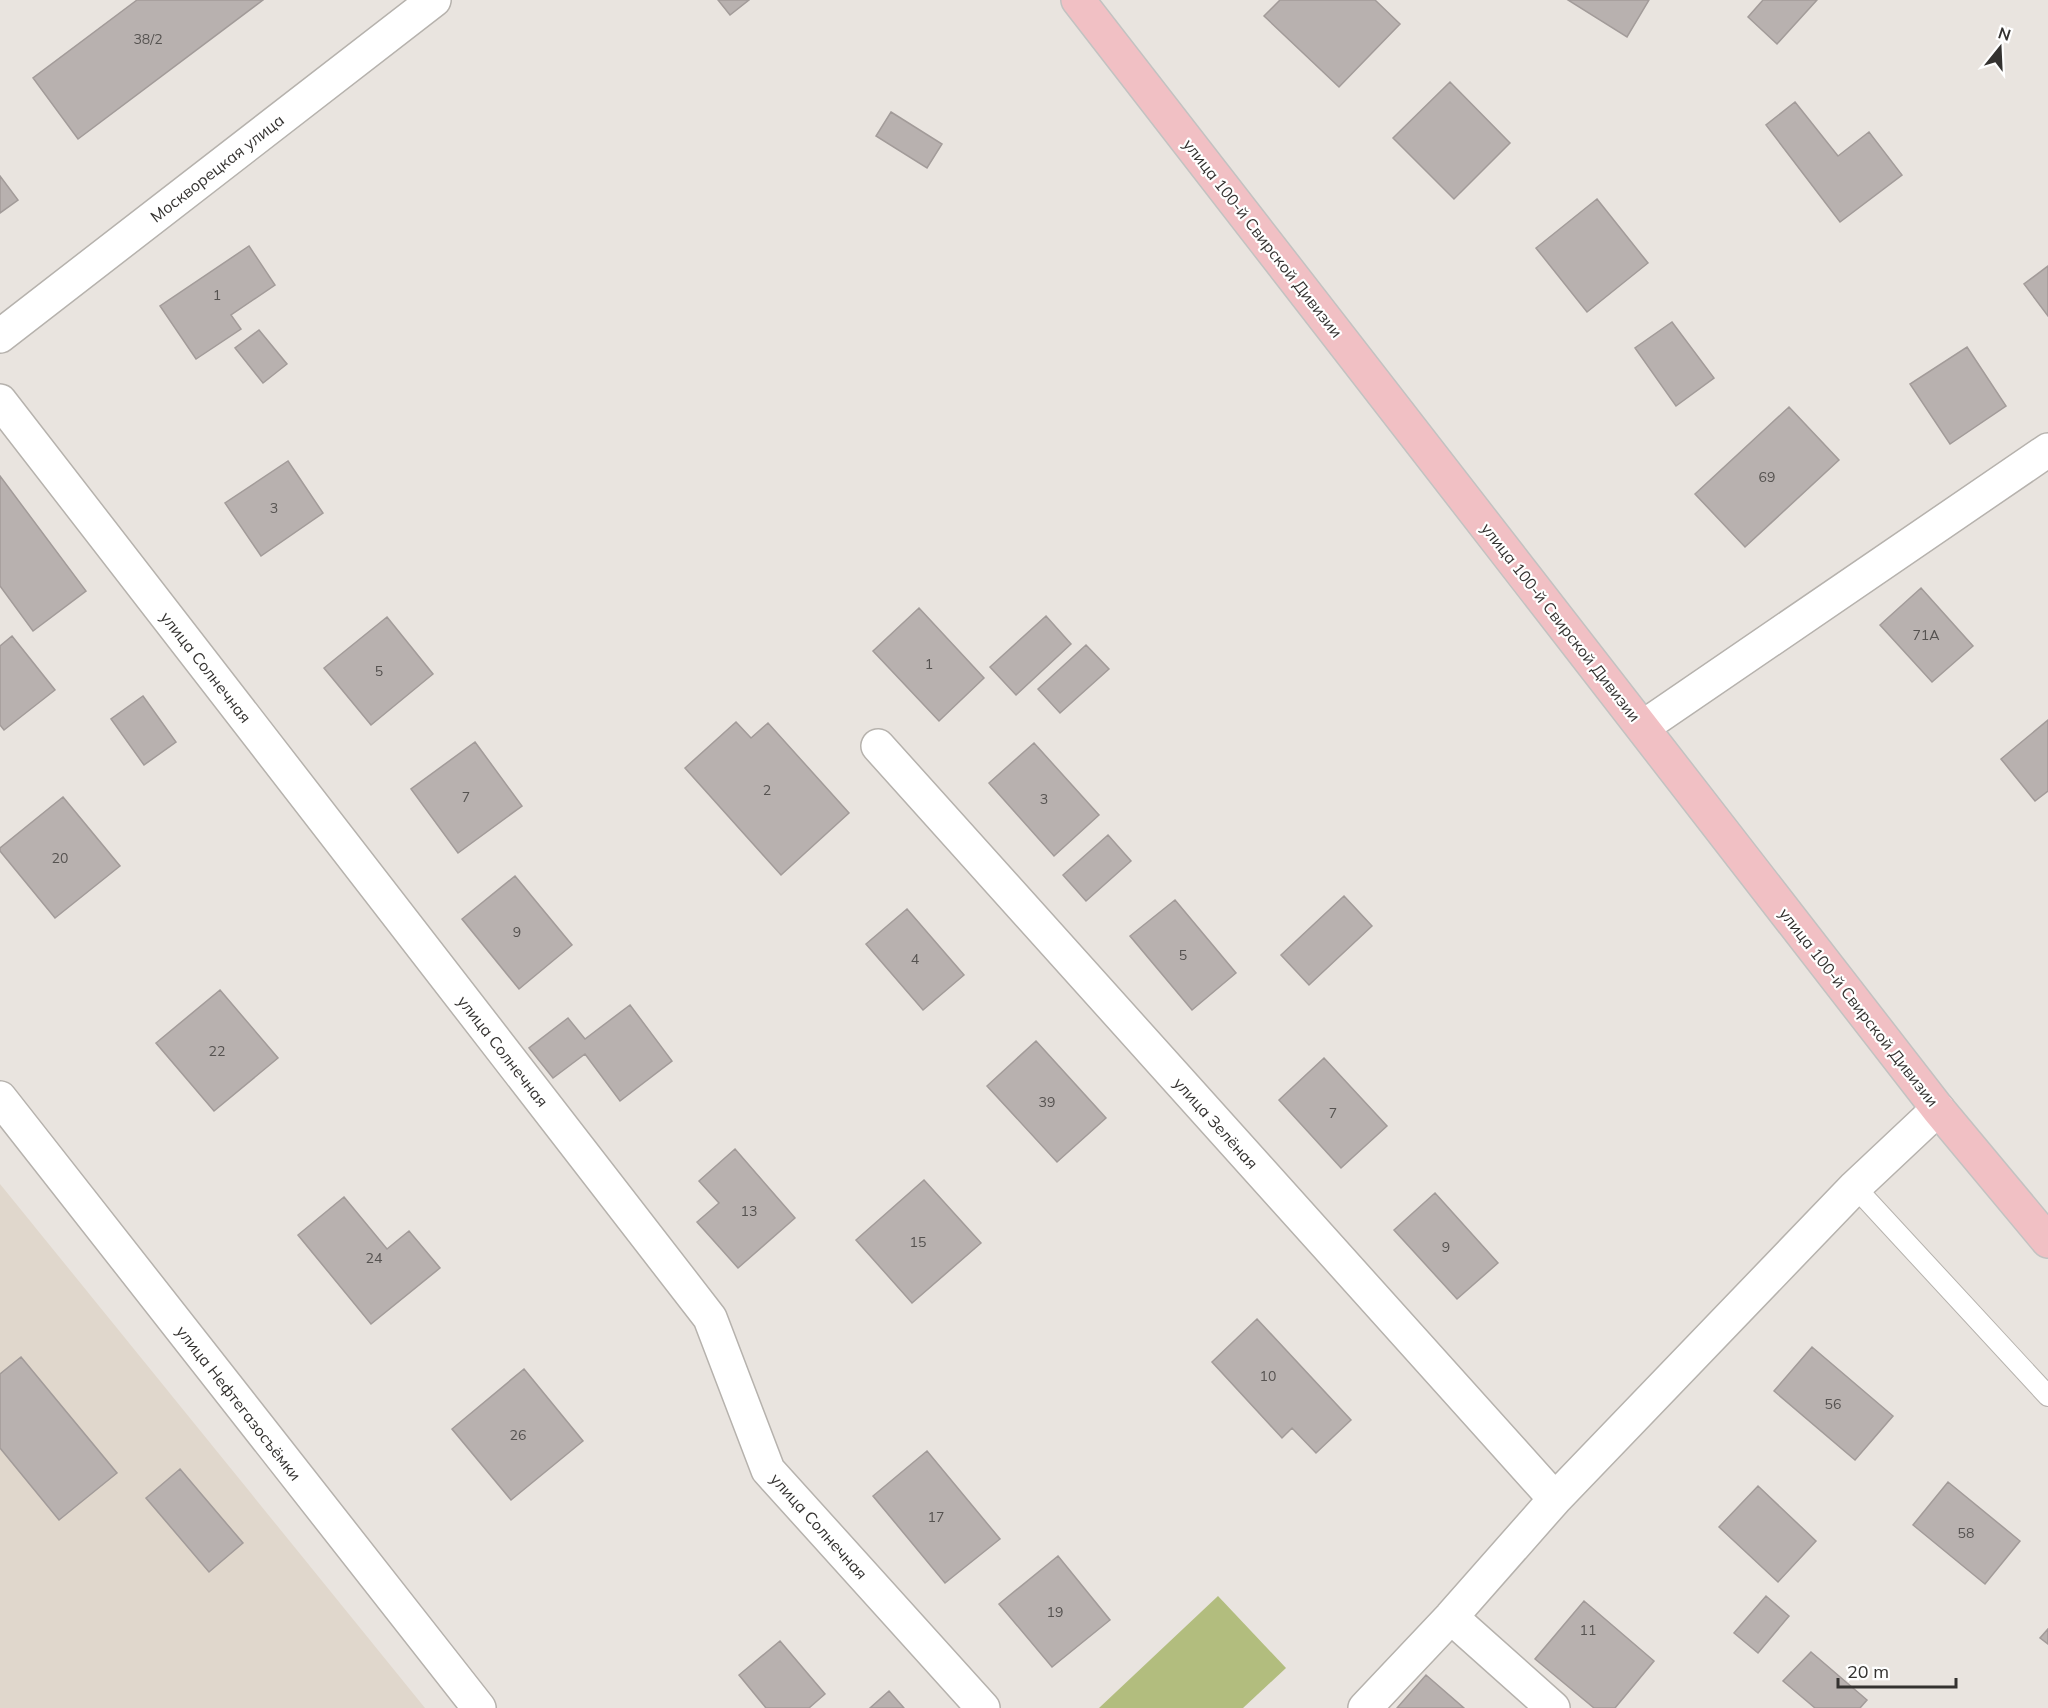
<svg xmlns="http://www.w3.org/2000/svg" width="2048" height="1708" font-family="Mulish,sans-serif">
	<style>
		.built { fill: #e0d7cc }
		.green { fill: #b2bd7e }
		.building { fill: #b8b1af; stroke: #a29b99; stroke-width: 1.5 }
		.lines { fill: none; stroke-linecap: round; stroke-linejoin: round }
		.lane-casing { stroke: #b6b2ad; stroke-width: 22 }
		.street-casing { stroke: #b6b2ad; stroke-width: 36 }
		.primary-casing { stroke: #c2c2c1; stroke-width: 36 }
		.lane { stroke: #fff; stroke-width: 20 }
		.street { stroke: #fff; stroke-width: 33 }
		.primary { stroke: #f1c0c4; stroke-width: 33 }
		.labels { text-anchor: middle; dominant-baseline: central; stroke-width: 4.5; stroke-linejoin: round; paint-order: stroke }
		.number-label { font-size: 14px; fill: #555250 }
		.street-label { font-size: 16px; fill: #343230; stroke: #fff }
	</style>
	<rect width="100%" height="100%" fill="#e9e4df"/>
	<path class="built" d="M0,1184l69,85 356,439h-425z"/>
	<path class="green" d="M1218,1596l68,72 -43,40h-144z"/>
	<path class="building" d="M137,0h126l-185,139 -45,-61z
		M718,0h31l-19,15z
		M1280,0h95l25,24 -61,63 -75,-71z
		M1568,0h81l-22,37z
		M1763,0h54l-40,44 -29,-27z
		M1450,82l60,61 -56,56 -61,-61z
		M1795,102l43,54 31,-24 33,43 -62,47 -74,-97z
		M891,112l51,32 -15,24 -51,-32z
		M0,176l18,24 -18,13z
		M1597,199l51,64 -61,49 -51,-64z
		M249,246l26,39 -44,30 10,14 -45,30 -36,-53z
		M2048,266v50l-24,-32z
		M1672,322l42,56 -38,28 -41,-58z
		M259,330l28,34 -24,19 -28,-35z
		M1967,347l39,59 -56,38 -40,-60z
		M1789,407l50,53 -94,87 -50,-53z
		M288,461l35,52 -62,43 -36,-53z
		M0,476l86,115 -53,40 -33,-45z
		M1921,588l52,58 -41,36 -52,-57z
		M919,608l65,70 -45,43 -66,-70z
		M1046,616l25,28 -55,51 -26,-28z
		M387,617l46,57 -62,51 -47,-57z
		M12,636l43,54 -51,40 -4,-5v-79z
		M1086,645l23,24 -49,44 -22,-24z
		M143,696l33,46 -32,23 -33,-46z
		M2048,720v71l-13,10 -34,-42z
		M736,722l15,16 17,-15 81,90 -68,62 -96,-107z
		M475,742l47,64 -64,47 -47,-64z
		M1034,743l65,72 -45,41 -65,-73z
		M63,797l57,69 -65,52 -55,-67v-3z
		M1108,835l23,26 -45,40 -23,-26z
		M515,876l57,69 -53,44 -57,-70z
		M1344,896l28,30 -63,59 -28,-30z
		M1175,900l61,73 -44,37 -62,-74z
		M907,909l57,66 -41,35 -57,-66z
		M220,990l58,68 -64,53 -58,-68z
		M630,1005l42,56 -52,40 -35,-47 -32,24 -24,-30 39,-30 17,21z
		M1036,1041l70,77 -49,44 -70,-76z
		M1324,1058l63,68 -46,42 -62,-68z
		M735,1149l60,69 -57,50 -41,-46 22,-19 -20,-22z
		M924,1180l57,63 -69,60 -56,-63z
		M1435,1193l63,70 -41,36 -63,-69z
		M344,1197l43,52 22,-18 31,37 -69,56 -73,-89z
		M1257,1319l94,101 -35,33 -24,-25 -10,10 -70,-76z
		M1812,1347l81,69 -38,44 -81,-69z
		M21,1357l96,116 -58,47 -59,-72v-74z
		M524,1369l59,72 -72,59 -59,-71z
		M927,1451l73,88 -55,44 -72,-87z
		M180,1469l63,74 -34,29 -63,-74z
		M1948,1482l72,59 -35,43 -72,-59z
		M1758,1486l58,55 -38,41 -59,-55z
		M1058,1556l52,64 -58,47 -53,-63z
		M1766,1596l23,20 -31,37 -24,-20z
		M1584,1601l70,60 -39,47h-21l-59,-49z
		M2048,1629v15l-8,-6z
		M780,1641l45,53 -16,14h-43l-27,-33z
		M1811,1652l56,48 -7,8h-45l-32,-27z
		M1426,1675l38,33h-67z
		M889,1691l15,17h-34z"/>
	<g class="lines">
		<g class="lane-casing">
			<path id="lane" d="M1855,1187l193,209"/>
		</g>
		<g class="street-casing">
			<path id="street" d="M0,336l434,-336
				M0,401l710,917 58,152 215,238
				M1643,727l405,-277
				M878,746l677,753
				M0,1098l479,610
				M1451,1617l102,91
				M1365,1708l86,-91 104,-118 300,-312 83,-78"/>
		</g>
		<g class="primary-casing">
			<path id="primary" d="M1078,0l860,1109 110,132"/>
		</g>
		<use href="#lane" class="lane"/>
		<use href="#street" class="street"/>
		<use href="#primary" class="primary"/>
	</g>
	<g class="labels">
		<g class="number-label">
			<text x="148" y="39">38/2</text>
			<text x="217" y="295">1</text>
			<text x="1767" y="477">69</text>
			<text x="274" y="508">3</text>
			<text x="1926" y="635">71А</text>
			<text x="929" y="664">1</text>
			<text x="379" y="671">5</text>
			<text x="767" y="790">2</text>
			<text x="466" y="797">7</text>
			<text x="1044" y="799">3</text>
			<text x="60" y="858">20</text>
			<text x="517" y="932">9</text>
			<text x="1183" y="955">5</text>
			<text x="915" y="959">4</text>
			<text x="217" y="1051">22</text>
			<text x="1047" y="1102">39</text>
			<text x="1333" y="1113">7</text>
			<text x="749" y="1211">13</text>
			<text x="918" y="1242">15</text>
			<text x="1446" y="1247">9</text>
			<text x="374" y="1258">24</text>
			<text x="1268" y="1376">10</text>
			<text x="1833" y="1404">56</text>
			<text x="518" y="1435">26</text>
			<text x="936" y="1517">17</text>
			<text x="1966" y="1533">58</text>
			<text x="1055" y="1612">19</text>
			<text x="1588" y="1630">11</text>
		</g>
		<g class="street-label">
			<text transform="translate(217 168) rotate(-38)">Москворецкая улица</text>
			<text transform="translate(1263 238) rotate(52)">улица 100-й Свирской Дивизии</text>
			<text transform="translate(1561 622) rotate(52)">улица 100-й Свирской Дивизии</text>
			<text transform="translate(206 667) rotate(52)">улица Солнечная</text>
			<text transform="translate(1859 1007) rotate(52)">улица 100-й Свирской Дивизии</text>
			<text transform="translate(503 1051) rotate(52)">улица Солнечная</text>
			<text transform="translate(1216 1123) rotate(48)">улица Зелёная</text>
			<text transform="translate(239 1403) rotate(52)">улица Нефтегазосъёмки</text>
			<text transform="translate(819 1526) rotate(48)">улица Солнечная</text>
		</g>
	</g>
	<g transform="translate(2000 48) rotate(18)" stroke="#ffffff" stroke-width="4.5" paint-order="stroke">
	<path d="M0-4.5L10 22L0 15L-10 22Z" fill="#343230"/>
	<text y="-9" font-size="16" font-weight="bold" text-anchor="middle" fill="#343230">N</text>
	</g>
	<path d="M1838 1678v9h118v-9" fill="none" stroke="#343230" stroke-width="3"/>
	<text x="1847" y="1678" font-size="18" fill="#343230" stroke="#ffffff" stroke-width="4.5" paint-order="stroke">20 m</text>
</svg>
